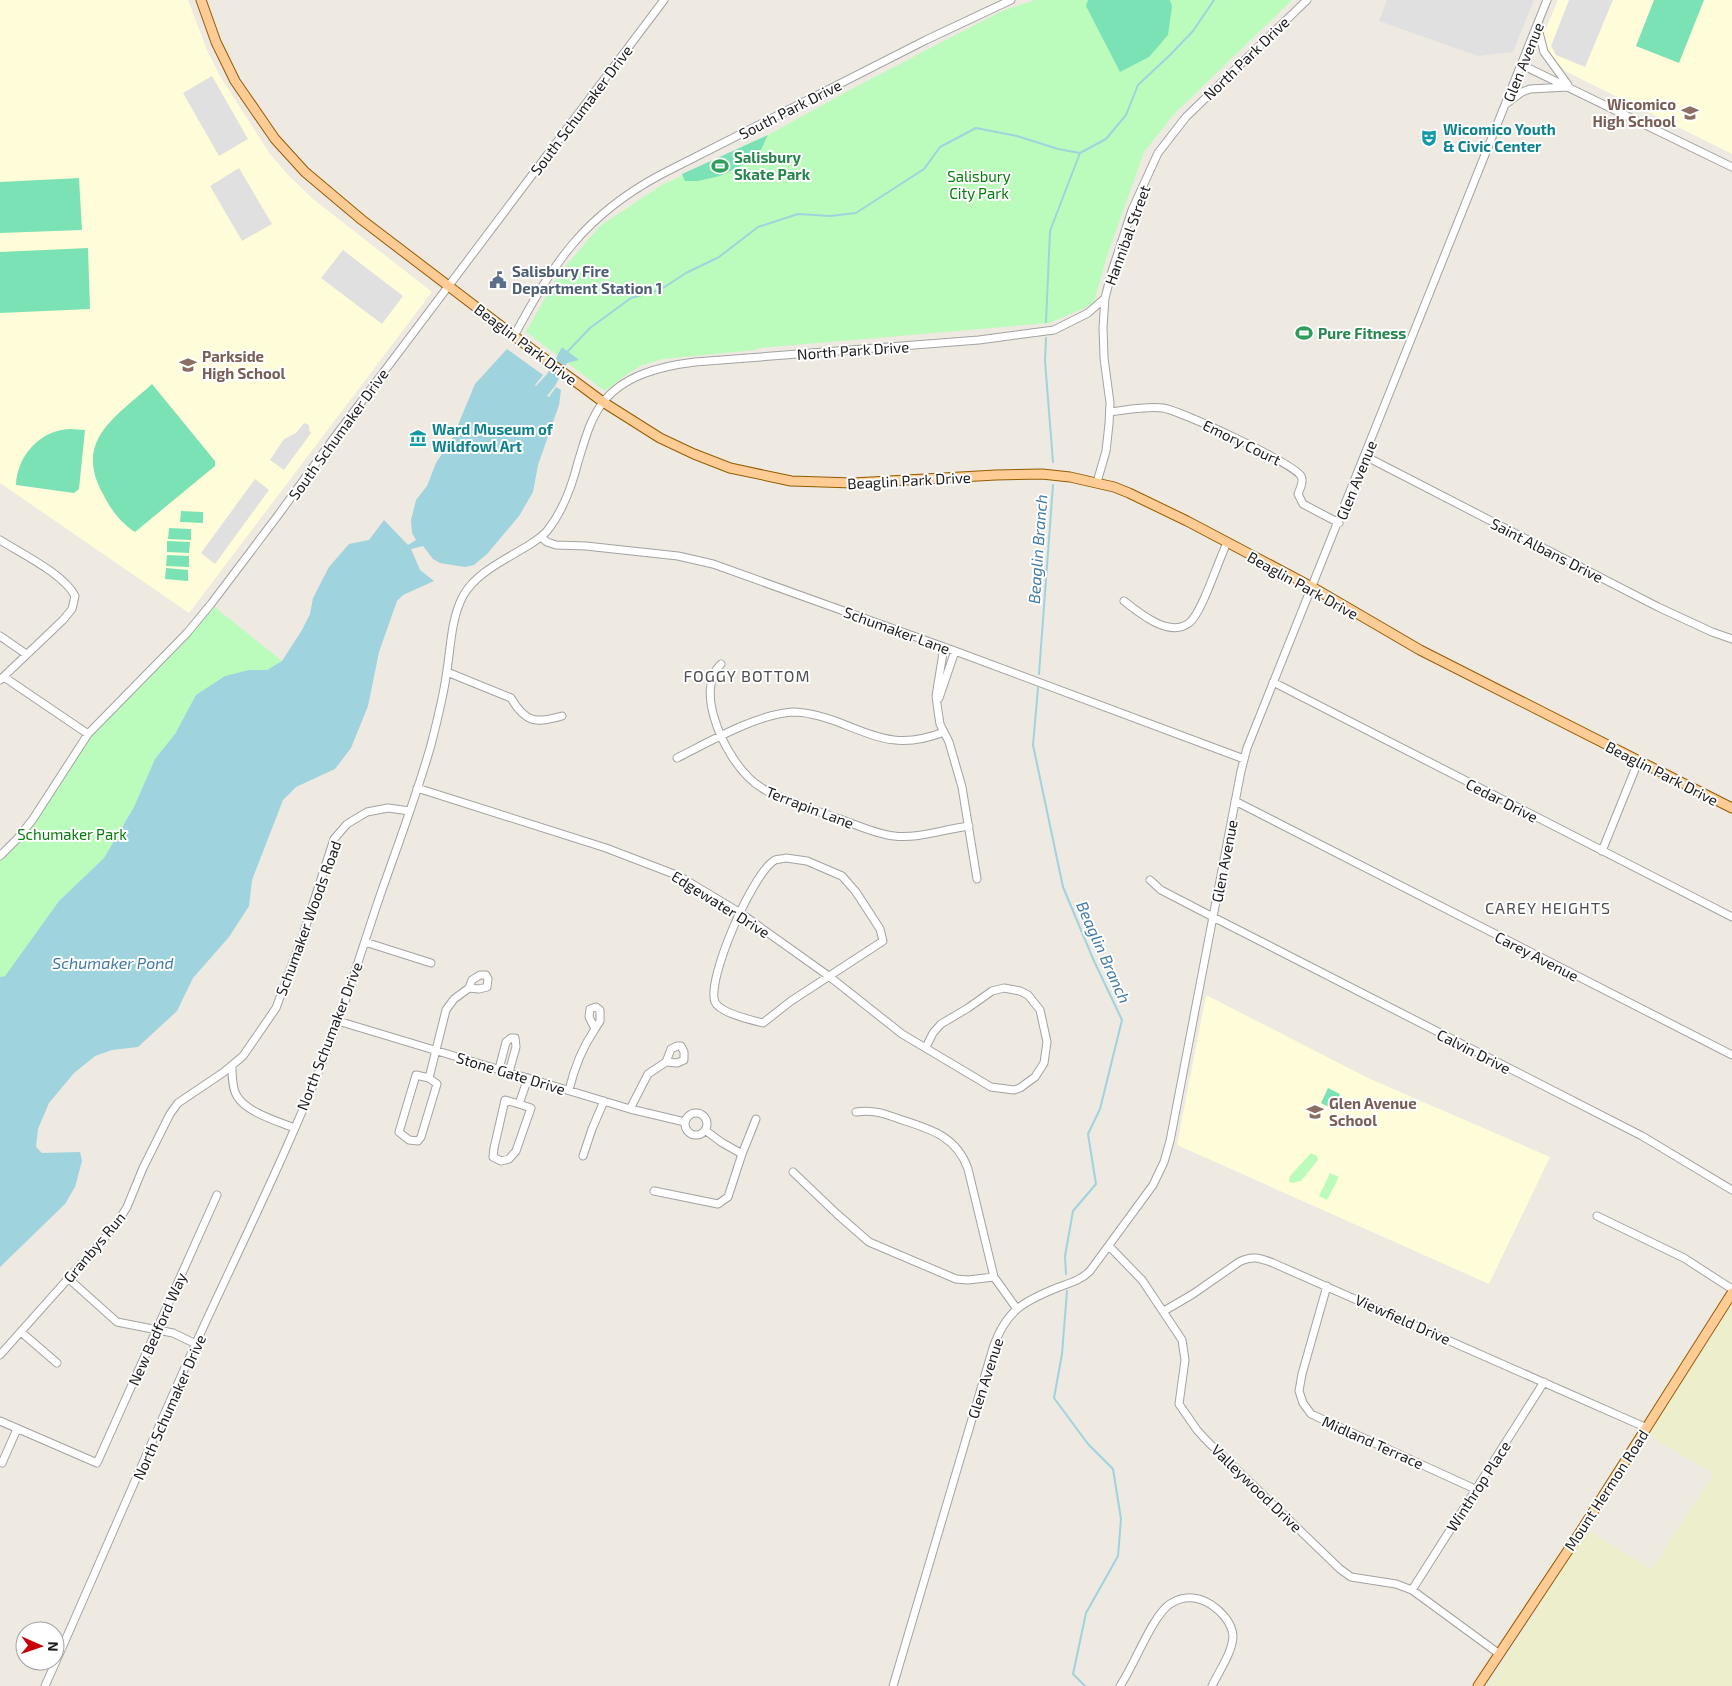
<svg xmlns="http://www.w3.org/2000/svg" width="1732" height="1686" font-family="'Exo 2',sans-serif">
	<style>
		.education { fill: #fffdd9 }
		.farmland { fill: #edeecb }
		.park { fill: #bbfcbd }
		.pitch { fill: #7be2b5 }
		.parking { fill: #e0e0e0 }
		.water { fill: #9fd3de }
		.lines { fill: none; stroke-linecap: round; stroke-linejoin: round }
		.stream { stroke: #9fd3de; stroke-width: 2 }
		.minor-casing { stroke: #a3a3a3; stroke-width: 9 }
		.major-casing { stroke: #945c00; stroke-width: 11 }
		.minor { stroke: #fff; stroke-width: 7 }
		.major { stroke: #ffcc95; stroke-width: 9 }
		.labels { text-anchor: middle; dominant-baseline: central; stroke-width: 4; stroke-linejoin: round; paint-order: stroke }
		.street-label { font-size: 15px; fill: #1c1c1c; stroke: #fff }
		.education-label { font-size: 15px; font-weight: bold; fill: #785e54; stroke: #fff; text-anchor: start }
		.culture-label { font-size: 15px; font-weight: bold; fill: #0d838f; stroke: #fff; text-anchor: start }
		.leisure-label { font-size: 15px; font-weight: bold; fill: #27864d; stroke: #fff; text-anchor: start }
		.park-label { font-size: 15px; fill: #067e0b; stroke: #fff }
		.service-label { font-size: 15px; font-weight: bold; fill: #4e5e75; stroke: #fff; text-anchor: start }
		.water-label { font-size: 16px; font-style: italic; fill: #427aa7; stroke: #fff }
		.neighbourhood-label { font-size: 16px; letter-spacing: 1px; fill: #4f4f4f; stroke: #fff }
	</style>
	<rect width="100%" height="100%" fill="#eee9e1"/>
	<path class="education" d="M0,0h188l19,50 13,26 50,78 19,22 24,23 119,93 -243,321 -189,-130z
		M1558,0h174v154l-167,-83 -15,-17 -6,-21z
		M1206,995l162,83 182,79 -61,127 -312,-139z"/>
	<path class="farmland" d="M1732,1305v381h-243l98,-156 64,39 63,-95 -66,-39z"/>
	<path class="park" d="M1035,0h257l-118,114 -30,38 -37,104 -13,46 -9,6 -36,15 -289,25 -5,2 -92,9 -21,6 -16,10 -21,16 -79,-59 32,-57 42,-49 60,-40 108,-51 93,-51 141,-73z
		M211,604l71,57 -15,9h-18l-53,25 -21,39 -20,25 -21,48 -30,51 -45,43 -54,75 -5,1v-122l18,-17 65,-97z
		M1311,1153l6,3 1,4 -17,21 -9,2 -3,-2 1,-5z
		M1330,1173l9,4 -12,23 -8,-4z"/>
	<path class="pitch" d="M1088,0h82l2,6 -4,29 -19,22 -29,15 -34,-66z
		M1654,0h50l-25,63 -43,-17z
		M768,135l-11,23 -37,18 -22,5h-13l-3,-7z
		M79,178l3,52 -82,3v-51z
		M88,248l2,61 -90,4v-61z
		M152,384l63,77v5l-80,66c-15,-10 -24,-22 -32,-38 -30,-54 13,-77 49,-110z
		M70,429l15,1 -6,59 -5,4 -58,-8c1,-29 24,-55 54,-56z
		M181,511l22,1v11l-23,-1z
		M169,528l22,1v11l-23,-1z
		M167,541l23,1 -1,11 -22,-1z
		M167,555l22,1v11l-23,-1z
		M166,568l22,2v11l-23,-2z
		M1328,1088l12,6 -7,15 -12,-6z"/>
	<path class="parking" d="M1387,0h147l-21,52 -35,4 -99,-35z
		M1569,0h44l-28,67 -29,-12 -5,-9z
		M212,76l36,63 -29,17 -36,-63z
		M239,168l33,56 -30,17 -32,-55z
		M343,250l60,46 -21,28 -61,-46z
		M304,423l5,2v5l2,3 -27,37 -14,-10 14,-21 12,-6z
		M255,479l14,11 -54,74 -14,-11z"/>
	<path class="water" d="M562,347l17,13 -12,3 -12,23 -8,10 2,1 7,-10 5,3 -2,15 -21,60 -5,27 -14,24 -32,38 -13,11 -9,2 -25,-4 -7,-4 -10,-13 -12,3 9,21 14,11 -31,14 -6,6 -18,51 -11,54 -17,42 -16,21 -39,18 -13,13 -31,80 -3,26 -20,31 -36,41 -16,33 -39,36 -26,3 -17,6 -21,17 -25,30 -11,26 -2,18 6,6 38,-1 2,9 -7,26 -10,17 -65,63v-290l5,-1 54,-75 45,-43 30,-51 21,-48 20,-25 21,-39 29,-19 24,-6h18l15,-9 20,-31 8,-16 3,-16 16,-31 20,-23 20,-4 15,-20 24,25 8,-5 -4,-7 -1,-13 5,-20 11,-14 9,-23 17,-26 22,-53 32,-35 36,26 -8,10 1,1 11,-12z"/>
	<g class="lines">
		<path class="stream" d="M1046,322l4,-91 30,-78
			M1046,338l-1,23 8,101
			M568,351l22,-23 41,-30 29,-8 26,-17 33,-16 39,-30 40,-13 32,2 26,-3 68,-44 16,-22 36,-19 41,8 41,13 22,4 26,-14 20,-24 12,-30 32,-30 23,-24 21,-31
			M1039,674l14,-189
			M1038,688l-5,57 30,142 31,74 28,59 -22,89 -12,25 8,50 -23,27 -8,45 1,18
			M1067,1291l-5,63 -8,44 34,46 25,25 8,50 -3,37 -32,57 -13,61 12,12"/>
		<g class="minor-casing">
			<path id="minor" d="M1537,25l7,27 24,33
				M1522,65l210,102
				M1506,104l16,-12 8,-3 38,-2
				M514,336c40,-74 70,-120 146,-161l266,-135 85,-40
				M1110,412c17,-2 36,-6 53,-4 18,3 130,55 138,68 3,5 -1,13 -3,18l5,10 36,19
				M1365,456l293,151 54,25 20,7
				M1097,482l9,-31 3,-27 1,-21 -6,-45 -1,-31 2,-29 7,-27 20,-61 26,-57 28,-36 121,-117
				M541,537l6,5 9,3 30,1 92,10 35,8 242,87 289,108
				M0,540c22,14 64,34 75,56l-3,13 -9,11 -63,60
				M1124,601c15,12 45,37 65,22 13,-10 29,-62 38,-80
				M0,636l26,18
				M944,647l-8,49 2,15 2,13 9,18 13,45 15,92
				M721,664c-14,13 -12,36 -7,53 7,25 26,58 48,71 10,7 21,10 31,14 16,6 31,12 47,17 17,6 36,15 54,17 24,3 51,-7 75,-10
				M447,672l64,26c15,26 26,25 51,18
				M4,677l84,57
				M1273,682l459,235
				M939,698l16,-47
				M677,758c32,-16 80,-44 116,-46 15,0 31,5 45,10 41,16 62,27 106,10
				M417,788l189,60 73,28 60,36 91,65 72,57 89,53 23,3 6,-2 15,-11 9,-14 3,-21 -7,-32 -12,-15 -8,-4 -16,-3 -12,3 -24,17 -27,16 -8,9 -7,14
				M1235,801l497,254
				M1602,851l36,-89
				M0,856l18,-18 15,-19 55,-85 99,-101 24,-29 68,-90 55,-76 330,-438
				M786,858l21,3 35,15 14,16 24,37 3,12 -92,60 -28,22c-12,-3 -43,-10 -48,-21 -9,-22 38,-130 60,-142 3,-1 8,-1 11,-2z
				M1150,880l11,10 52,27 429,219 90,54
				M365,942l66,21
				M338,1021l292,88 55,13
				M232,1066c0,9 0,22 5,30 9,16 40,25 57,32
				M499,1069l7,-27 5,-4h4l1,9 -7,25
				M429,1078l8,6 -16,53 -3,4 -9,-1 -10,-8 17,-57 13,3 17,-68 8,-11 15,-11 3,-8 8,-5h6l2,4 -1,8 -8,2 -10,-1
				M569,1090c5,-21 13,-42 26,-61l-6,-12 1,-8 6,-2 4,3v11l-5,8
				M519,1104l-14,-4 -11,48 -1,9 8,4 8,-2 7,-8 15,-43 -12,-4 9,-26
				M630,1109l18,-35 18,-12 5,-13 6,-3h4l3,6v8l-7,3 -11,-1
				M856,1112c17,-3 30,2 46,8 29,9 55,17 66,49l26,108 23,32
				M685 1124a11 11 0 1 1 22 0a11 11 0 1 1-22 0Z
				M705,1130l16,12 21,12
				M583,1156l9,-27 12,-28
				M793,1172l44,42 32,28 87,37 12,1 26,-3
				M654,1191l64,13 10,-7 14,-43 14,-35
				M1597,1216l87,42 48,31
				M1109,1246l33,34 40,60 3,20 -6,44 18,26 10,11 133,128 11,8 45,7 16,6 86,63
				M69,1279l48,43 56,11 23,11
				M1327,1286l-25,88 -3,17 4,12 8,11 164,75
				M1164,1311l29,-17 46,-32c13,-7 21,-4 34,1l374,165
				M21,1332l36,31
				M0,1355l116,-130 11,-18 16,-39 27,-54 8,-11 46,-31 19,-16 33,-48 27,-73 31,-96 13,-15 20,-12 21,-4 22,3
				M0,1421l97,42 120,-268
				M2,1463l15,-34
				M1412,1590l132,-208
				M45,1686c51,-114 100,-230 151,-343 49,-107 102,-212 142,-322 16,-44 29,-88 44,-131 17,-48 35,-96 49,-145 6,-24 13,-50 16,-75 4,-25 4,-51 16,-74 13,-24 44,-37 66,-51 6,-4 13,-8 18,-14 16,-20 25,-45 31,-69 6,-19 11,-40 23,-57 21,-30 61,-39 94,-43l284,-22 75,-10 34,-17 17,-15
				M893,1686l100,-338c13,-38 31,-47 66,-61 11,-4 22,-7 31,-16l63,-86 11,-23 6,-21 71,-370 6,-23 300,-748
				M1120,1686c14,-20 32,-70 50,-82 20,-13 40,-4 54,12 5,6 9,12 9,21 -1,16 -14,34 -21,49"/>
		</g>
		<g class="major-casing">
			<path id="major" d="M201,0l15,42 19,39 40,58 30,33 57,48 152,116 89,66 57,36 34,16 36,14 61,13 62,2 143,-8 46,-1 28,3 44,10 15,6 58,28 125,66 108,63 312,158
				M1478,1686l101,-152 153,-241"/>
		</g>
		<use href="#minor" class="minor"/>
		<use href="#major" class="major"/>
	</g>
	<defs>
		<g id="school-bare" transform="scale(1.35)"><path d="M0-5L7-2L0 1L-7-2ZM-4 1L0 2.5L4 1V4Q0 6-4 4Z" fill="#8d6e63" stroke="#fff" stroke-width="2.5" paint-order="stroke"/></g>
		<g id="theatre-bare" transform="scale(1.35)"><path d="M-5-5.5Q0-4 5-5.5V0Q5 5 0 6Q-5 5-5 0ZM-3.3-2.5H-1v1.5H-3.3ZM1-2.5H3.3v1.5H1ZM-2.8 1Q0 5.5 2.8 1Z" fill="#0f9aa8" stroke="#fff" stroke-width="2.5" paint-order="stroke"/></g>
		<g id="stadium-bare" transform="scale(1.35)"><path d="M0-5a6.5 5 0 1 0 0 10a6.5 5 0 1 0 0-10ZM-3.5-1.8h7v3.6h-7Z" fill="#2e9e5b" stroke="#fff" stroke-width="2.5" paint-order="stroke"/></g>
		<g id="civic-bare" transform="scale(1.35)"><path d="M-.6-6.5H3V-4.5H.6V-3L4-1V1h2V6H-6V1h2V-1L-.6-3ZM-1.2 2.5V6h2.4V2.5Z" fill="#5c6f8a" stroke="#fff" stroke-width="2.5" paint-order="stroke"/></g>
		<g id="museum-bare" transform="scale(1.35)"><path d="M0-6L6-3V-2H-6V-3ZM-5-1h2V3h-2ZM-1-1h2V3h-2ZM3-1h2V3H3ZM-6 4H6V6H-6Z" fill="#0f9aa8" stroke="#fff" stroke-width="2.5" paint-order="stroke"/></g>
	</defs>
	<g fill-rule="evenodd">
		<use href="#school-bare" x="1690" y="113"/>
		<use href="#theatre-bare" x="1429" y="138"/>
		<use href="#stadium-bare" x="720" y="166"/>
		<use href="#civic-bare" x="498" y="280"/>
		<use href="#stadium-bare" x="1304" y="333"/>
		<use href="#school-bare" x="188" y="365"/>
		<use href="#museum-bare" x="418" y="438"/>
		<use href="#school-bare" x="1315" y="1112"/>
	</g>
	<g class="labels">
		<g class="street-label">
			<text transform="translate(1246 58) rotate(-44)">North Park Drive</text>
			<text transform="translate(1523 62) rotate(-68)">Glen Avenue</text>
			<text transform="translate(790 109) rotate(-27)">South Park Drive</text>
			<text transform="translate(581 110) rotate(-53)">South Schumaker Drive</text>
			<text transform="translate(1127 235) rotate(-70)">Hannibal Street</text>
			<text transform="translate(526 344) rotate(37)">Beaglin Park Drive</text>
			<text transform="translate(853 350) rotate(-4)">North Park Drive</text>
			<text transform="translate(338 434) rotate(-54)">South Schumaker Drive</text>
			<text transform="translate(1242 442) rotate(26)">Emory Court</text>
			<text transform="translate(909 480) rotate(-3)">Beaglin Park Drive</text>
			<text transform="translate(1356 480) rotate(-68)">Glen Avenue</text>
			<text transform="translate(1547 550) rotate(27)">Saint Albans Drive</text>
			<text transform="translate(1303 585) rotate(29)">Beaglin Park Drive</text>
			<text transform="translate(897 630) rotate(20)">Schumaker Lane</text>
			<text transform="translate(1662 773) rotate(27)">Beaglin Park Drive</text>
			<text transform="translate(1502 800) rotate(27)">Cedar Drive</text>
			<text transform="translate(810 807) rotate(21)">Terrapin Lane</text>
			<text transform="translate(1224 861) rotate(-79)">Glen Avenue</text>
			<text transform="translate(721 904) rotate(32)">Edgewater Drive</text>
			<text transform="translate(308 918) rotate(-70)">Schumaker Woods Road</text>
			<text transform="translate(1537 956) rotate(27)">Carey Avenue</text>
			<text transform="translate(329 1036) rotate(-69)">North Schumaker Drive</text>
			<text transform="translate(1474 1051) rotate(27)">Calvin Drive</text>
			<text transform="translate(511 1073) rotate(17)">Stone Gate Drive</text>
			<text transform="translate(94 1247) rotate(-50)">Granbys Run</text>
			<text transform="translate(1403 1319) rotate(24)">Viewfield Drive</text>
			<text transform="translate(157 1329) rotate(-66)">New Bedford Way</text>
			<text transform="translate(985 1378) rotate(-72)">Glen Avenue</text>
			<text transform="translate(169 1407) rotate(-66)">North Schumaker Drive</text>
			<text transform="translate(1373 1442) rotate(24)">Midland Terrace</text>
			<text transform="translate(1478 1486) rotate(-57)">Winthrop Place</text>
			<text transform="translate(1257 1488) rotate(44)">Valleywood Drive</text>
			<text transform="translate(1606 1490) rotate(-57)">Mount Hermon Road</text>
		</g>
		<g class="education-label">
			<text x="1676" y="104" text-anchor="end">Wicomico<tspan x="1676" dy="17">High School</tspan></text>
			<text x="202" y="356">Parkside<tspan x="202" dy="17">High School</tspan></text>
			<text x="1329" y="1103">Glen Avenue<tspan x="1329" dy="17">School</tspan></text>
		</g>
		<g class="culture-label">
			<text x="1443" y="129">Wicomico Youth<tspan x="1443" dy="17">&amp; Civic Center</tspan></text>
			<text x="432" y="429">Ward Museum of<tspan x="432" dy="17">Wildfowl Art</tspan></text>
		</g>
		<g class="leisure-label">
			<text x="734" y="157">Salisbury<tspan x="734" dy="17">Skate Park</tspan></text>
			<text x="1318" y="333">Pure Fitness</text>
		</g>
		<g class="park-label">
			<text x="979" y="176">Salisbury<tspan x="979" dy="17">City Park</tspan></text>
			<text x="72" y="834">Schumaker Park</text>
		</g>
		<g class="service-label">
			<text x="512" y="271">Salisbury Fire<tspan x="512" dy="17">Department Station 1</tspan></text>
		</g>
		<g class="water-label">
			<text transform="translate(1037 549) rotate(-86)">Beaglin Branch</text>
			<text transform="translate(1104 952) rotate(66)">Beaglin Branch</text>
			<text x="113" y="962">Schumaker Pond</text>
		</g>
		<g class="neighbourhood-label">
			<text x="747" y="675">FOGGY BOTTOM</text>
			<text x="1548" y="907">CAREY HEIGHTS</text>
		</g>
	</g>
	<g transform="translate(40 1646) rotate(92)"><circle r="24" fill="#ffffff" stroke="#a4a4a4"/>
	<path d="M0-4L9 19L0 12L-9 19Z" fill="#c8000a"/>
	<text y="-8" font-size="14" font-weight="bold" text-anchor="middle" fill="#1c1c1c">N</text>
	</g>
</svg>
